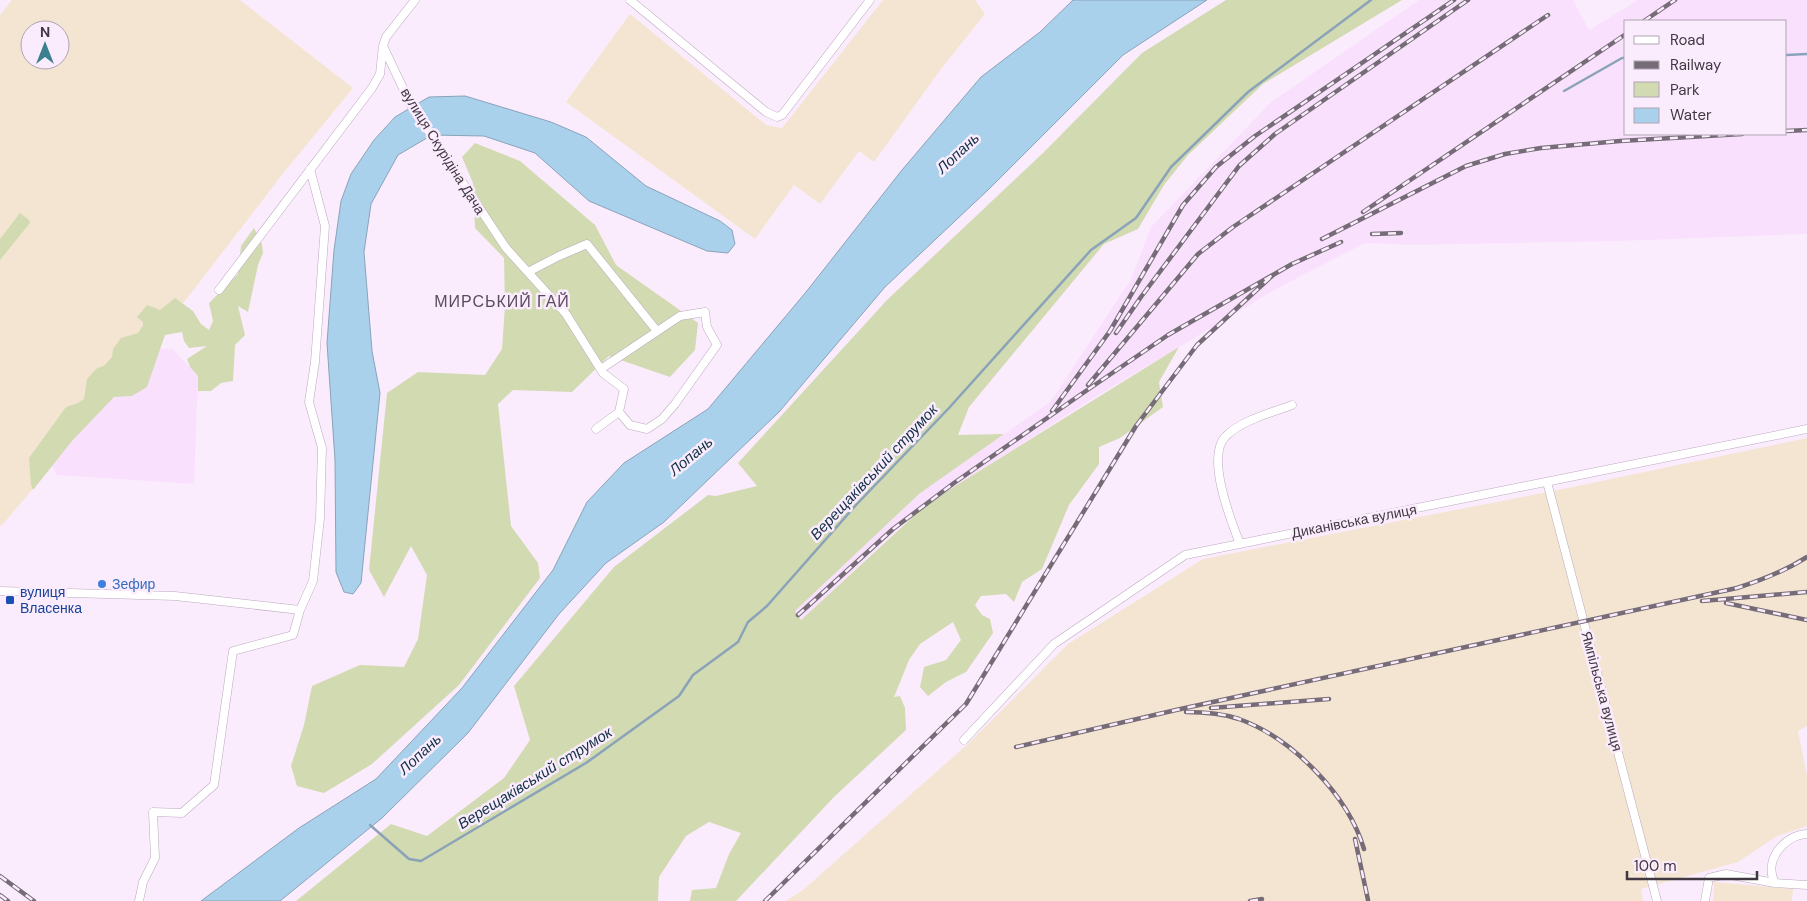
<svg xmlns="http://www.w3.org/2000/svg" width="1807" height="901" font-family="'DM Sans',sans-serif">
	<style>
		.industrial { fill: #f4e5d2; fill-rule: evenodd }
		.built { fill: #f9e1fd; fill-rule: evenodd }
		.green { fill: #d2dab1 }
		.water { fill: #aad1ec; stroke: #8aa3b9 }
		.lines { fill: none; stroke-linecap: round; stroke-linejoin: round }
		.stream { stroke: #8aa3b9; stroke-width: 2.5 }
		.street-casing { stroke: #bba9be; stroke-width: 9 }
		.street { stroke: #fff; stroke-width: 8 }
		.rail-casing { stroke: #766c77; stroke-width: 4.5 }
		.rail { stroke: #fbecfd; stroke-width: 2.5; stroke-dasharray: 8; stroke-linecap: butt }
		.shop-dot { fill: #3f7fe0; stroke: #fbecfd; stroke-width: 2 }
		.transit-dot { fill: #1a4fb4; stroke: #fbecfd; stroke-width: 2 }
		.labels { text-anchor: middle; dominant-baseline: central; stroke-width: 5; stroke-linejoin: round; paint-order: stroke }
		.street-label { font-size: 14px; fill: #403841; stroke: #fbecfd }
		.shop-label { font-size: 14px; fill: #366cbe; stroke: #fbecfd; text-anchor: start }
		.transit-label { font-size: 14px; fill: #164399; stroke: #fbecfd; text-anchor: start }
		.water-label { font-size: 15px; font-style: italic; fill: #103144; stroke: #fbecfd }
		.quarter-label { font-size: 16px; letter-spacing: 1px; fill: #5b4b5d; stroke: #fbecfd }
	</style>
	<rect width="100%" height="100%" fill="#fbecfd"/>
	<path class="industrial" d="M12,0h228l113,88 -68,83 -93,121 -140,174 -48,57 -4,3v-511zM30,30h30v30h-30z
		M883,0h92l10,14 -44,55 -67,93 -15,-11 -39,53 -26,-19 -39,54 -189,-137 64,-88 136,111 16,3z
		M1807,438v288l-9,5 9,45v50l-30,10 -39,26 -97,27 2,12h-857l17,-11 167,-148 98,-98 135,-85 355,-69z
		M1714,882l79,7 -1,12h-79z"/>
	<path class="built" d="M1419,0h154l16,30 49,-30h169v234l-187,7 -209,4 -46,-2 -87,45 -181,108 -180,115 -116,109 -6,-9 124,-117 132,-93 80,-122 20,-52 120,-125zM1626,21h160v113h-160z
		M147,348l26,1 25,27 -4,108 -137,-9 -5,-9z"/>
	<path class="green" d="M1226,0h176l-139,84 -75,71 -24,30 -26,44 -34,15 -135,163 -11,28 46,-1 -85,60 -124,117 6,9 127,-117 251,-156 -20,35 4,25 -43,31 -21,9v17l-30,41 -27,64 -20,13 -8,20 -8,-8 -25,2 -6,9 7,10 8,4 3,14 -27,39 -20,10 -18,14 -8,-9 4,-20 22,-7 15,-20 -8,-18 -33,22 -11,16 -15,37 6,-1 5,12 1,22 -72,67 -98,104h-46l2,-11 24,-2 13,-34 12,-21 -32,-11 -23,14 -27,41 -1,24h-362l95,-77 36,12 77,-58 26,-38 -16,-54 100,-119 94,-72 8,1 41,-10 -19,-23 149,-163 157,-148 98,-99z
		M475,143l45,18 75,64 21,40 82,58 -3,27 -25,27 -61,-21 -37,36 -59,-2 -15,14 13,122 27,37 2,15 -81,107 -87,79 -48,29 -27,-7 -6,-20 13,-41 8,-39 48,-21 44,2 14,-28 9,-64 -16,-29 -27,51 -15,-27 18,-177 31,-21 67,3 17,-26 3,-43 -1,-48 -29,-30 -2,-45 -11,-26z
		M20,213l9,7 1,3 -30,37v-21z
		M254,228l8,16 1,9 -5,12 -10,47 -10,-6 7,29 -10,10 -2,36 -12,2 -10,8h-13v-15l-8,-9 -3,-8 20,-13 -18,2 -5,-7 -2,-9 -17,3 -18,52 -15,9 -18,1 -42,44 -39,49 -2,-5 -2,-27 37,-51 12,-4 6,-4 3,-20 9,-10 9,-4 7,-8 1,-8 8,-11 17,-5 5,-7v-4l-6,-5 10,-12 13,5 15,-12 18,13 8,13 8,6 4,-9 -4,-18 29,-29 3,-28z"/>
	<path class="water" d="M1073,0h134l-84,55 -134,134 -104,98 -106,125 -115,110 -58,41 -47,51 -91,119 -86,85 -102,83h-79l98,-73 77,-49 86,-91 91,-118 34,-68 37,-39 84,-54 98,-117 96,-122 79,-93 59,-45z
		M465,96l86,26 35,15 60,49 74,35 12,9 3,14 -7,9 -21,-2 -118,-50 -54,-48 -51,-17 -52,-1 -34,20 -27,49 -7,48 8,99 8,42 -19,190 -8,11 -9,-2 -8,-20 -1,-112 -8,-117 7,-93 7,-49 10,-27 23,-34 21,-23 34,-20z"/>
	<g class="lines">
		<path class="stream" d="M1786,55l21,-1
			M1564,91l58,-33h4
			M370,825l39,34 12,2 165,-98 93,-67 14,-21 45,-33 10,-20 19,-16 89,-101 93,-97 142,-158 45,-32 35,-51 77,-75 123,-92"/>
		<g class="street-casing">
			<path id="street" d="M630,0l136,112 11,5 5,-2 88,-115
				M383,46l28,59 95,143 60,66 37,59 21,16 -5,23 -23,17
				M528,272l31,-16 28,-12 70,87
				M219,290l153,-202 8,-14 3,-28 3,-9 29,-37
				M601,369l79,-53 25,-4 2,15 10,18 -42,59 -13,15 -15,10 -17,-4 -11,-13
				M1547,482l110,419
				M1240,544c-9,-23 -35,-88 -14,-108 16,-16 45,-23 66,-31
				M0,591l175,5 125,14
				M964,740l90,-96 131,-89 622,-126
				M1775,883c-12,-22 9,-48 32,-49
				M139,901l4,-19 12,-24 -2,-46 29,1 32,-28 19,-134 60,-16 7,-25 13,-29 7,-63 2,-70 -13,-46 6,-40 10,-136 -15,-57
				M1705,901l4,-23 17,-4 49,9 32,2"/>
		</g>
		<use href="#street" class="street"/>
		<g class="rail-casing">
			<path id="rail" d="M1644,21l31,-21
				M1786,131l21,-1
				M1363,212l263,-178
				M1372,234l29,-1
				M1322,239l144,-73 39,-12 36,-6 79,-7 122,-7
				M1116,333l25,-36 98,-131 36,-32 193,-134
				M1088,385l110,-131 35,-27 315,-212
				M1052,411l58,-80 73,-126 33,-38 39,-31 199,-136
				M1702,601l105,-9
				M1726,603l81,17
				M798,615l95,-86 61,-46 126,-88 88,-60 124,-71 49,-22
				M1211,708l118,-9
				M1186,712c18,0 35,1 53,7 53,19 109,76 125,130
				M1016,747l160,-37 561,-122c25,-8 48,-17 70,-31
				M1355,839l13,61
				M0,876l34,25
				M0,895l8,6
				M765,901l201,-197 170,-278 61,-81 76,-70
				M1250,901l12,-2"/>
		</g>
		<use href="#rail" class="rail"/>
	</g>
	<circle class="shop-dot" cx="102" cy="584" r="5"/>
	<rect class="transit-dot" x="5" y="595" width="10" height="10" rx="2.5"/>
	<g class="labels">
		<g class="street-label">
			<text transform="translate(443 151) rotate(58)">вулиця Скурідіна Дача</text>
			<text transform="translate(1354 521) rotate(-11)">Диканівська вулиця</text>
			<text transform="translate(1602 691) rotate(75)">Ямпільська вулиця</text>
		</g>
		<g class="shop-label">
			<text x="112" y="584">Зефир</text>
		</g>
		<g class="transit-label">
			<text x="20" y="592">вулиця<tspan x="20" dy="16">Власенка</tspan></text>
		</g>
		<g class="water-label">
			<text transform="translate(958 153) rotate(-43)">Лопань</text>
			<text transform="translate(691 456) rotate(-40)">Лопань</text>
			<text transform="translate(874 472) rotate(-47)">Верещаківський струмок</text>
			<text transform="translate(420 754) rotate(-43)">Лопань</text>
			<text transform="translate(535 778) rotate(-32)">Верещаківський струмок</text>
		</g>
		<g class="quarter-label">
			<text x="502" y="301">МИРСЬКИЙ ГАЙ</text>
		</g>
	</g>
	<rect x="1624" y="20" width="162" height="115" fill="#fbecfd" stroke="#b0a4b2"/>
	<rect x="1634" y="36" width="25" height="8" fill="#ffffff" stroke="#b0a4b2"/>
	<text x="1670" y="45" font-size="15" fill="#403841">Road</text>
	<rect x="1634" y="61" width="25" height="8" fill="#766c77" stroke="#b0a4b2"/>
	<text x="1670" y="70" font-size="15" fill="#403841">Railway</text>
	<rect x="1634" y="82" width="25" height="15" fill="#d2dab1" stroke="#b0a4b2"/>
	<text x="1670" y="95" font-size="15" fill="#403841">Park</text>
	<rect x="1634" y="108" width="25" height="15" fill="#aad1ec" stroke="#b0a4b2"/>
	<text x="1670" y="120" font-size="15" fill="#403841">Water</text>
	<g transform="translate(45 45)"><circle r="24" fill="#fbecfd" stroke="#b0a4b2"/>
	<path d="M0-4L9 19L0 12L-9 19Z" fill="#3c808f"/>
	<text y="-8" font-size="14" font-weight="bold" text-anchor="middle" fill="#403841">N</text>
	</g>
	<path d="M1627 871v8h130v-8" fill="none" stroke="#403841" stroke-width="2.5"/>
	<text x="1634" y="871" font-size="15" fill="#403841" stroke="#fbecfd" stroke-width="4" paint-order="stroke">100 m</text>
</svg>
